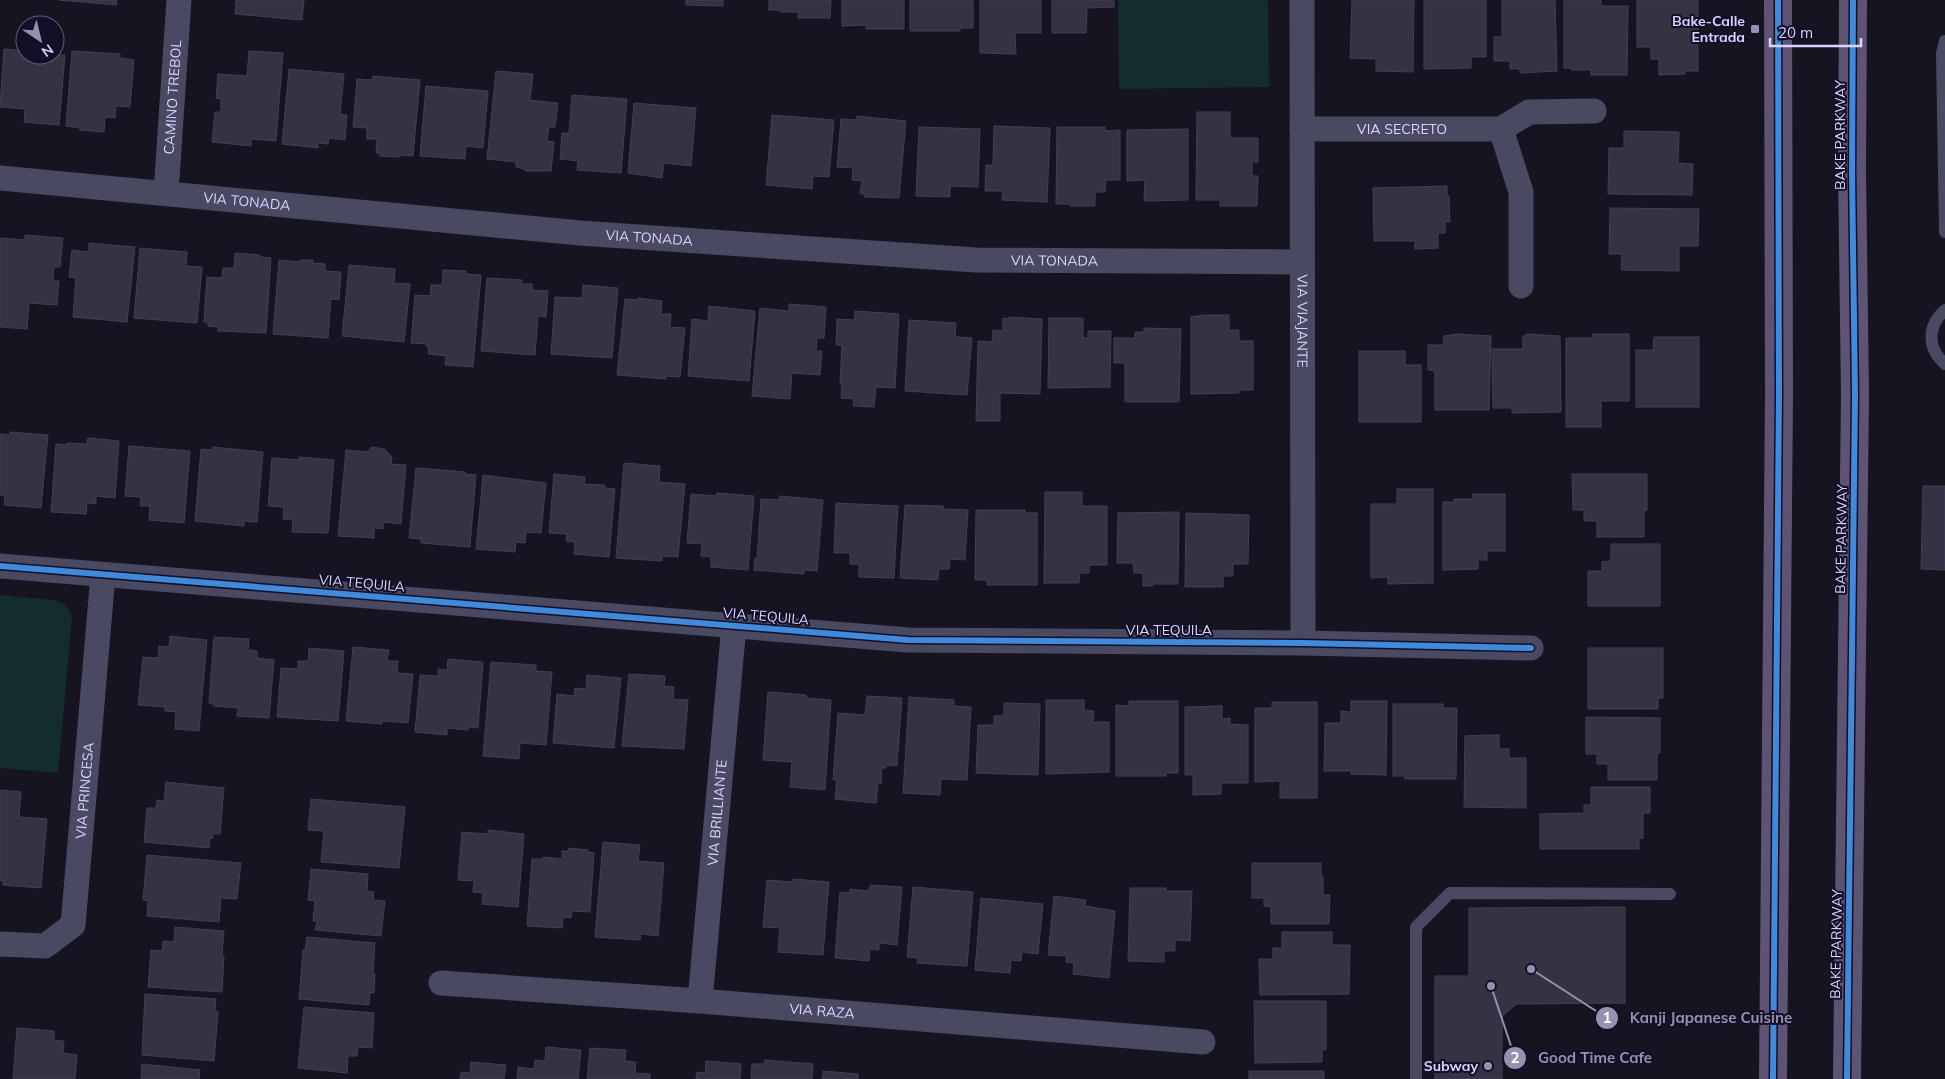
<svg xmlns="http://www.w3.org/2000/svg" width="1945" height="1079" font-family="Mulish,sans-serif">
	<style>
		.green { fill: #132c2d }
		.building { fill: #343243; stroke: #433f54 }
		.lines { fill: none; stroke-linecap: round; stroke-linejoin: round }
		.lane { stroke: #4a4962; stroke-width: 12 }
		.street { stroke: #4a4962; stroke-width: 25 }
		.primary { stroke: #5e5373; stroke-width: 28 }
		.cycleway-casing { stroke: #130f26; stroke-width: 9 }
		.cycleway { stroke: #408adc; stroke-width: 6 }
		.poi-dot { fill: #9591b1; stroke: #130f26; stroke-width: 2 }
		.labels { text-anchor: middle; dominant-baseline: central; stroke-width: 4; stroke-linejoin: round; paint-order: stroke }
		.poi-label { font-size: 14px; font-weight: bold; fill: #d9d4ff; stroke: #130f26; text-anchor: end }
		.street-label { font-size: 14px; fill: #d9d4ff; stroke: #130f26 }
		.leader { fill: none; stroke: #9591b1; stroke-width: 2 }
		.callout-dot { fill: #9591b1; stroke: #130f26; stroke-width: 2 }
		.mark-label { font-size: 15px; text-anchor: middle; font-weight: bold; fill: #fff }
		.callout-label { font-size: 15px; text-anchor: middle; font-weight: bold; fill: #9591b1; stroke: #130f26; stroke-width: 4; stroke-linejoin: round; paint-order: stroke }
	</style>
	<rect width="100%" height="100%" fill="#161421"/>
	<path class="green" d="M1118,0h150l1,87 -150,2z
		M0,595l54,5c10,3 15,7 18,17l-14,156 -58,-5z"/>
	<path class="building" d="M59,0h58l-1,5z
		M236,0h68l-2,20 -67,-6z
		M686,0h37v6l-37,-1z
		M769,0h62l-1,18h-32v-6h-18v-2h-11z
		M842,0h62v29h-38v-4l-24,1z
		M910,0h63v28h-13v3h-50z
		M980,0h61v33h-26l1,21 -36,-1z
		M1052,0h62v7l-27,1 -1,25h-34z
		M1352,0h62l-1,72 -37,-1v-12l-26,-1z
		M1424,0h62v57h-15v11l-47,1z
		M1502,0h53l2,71 -37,2v-4h-10v-8h-16v-24h8z
		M1564,0h37v6h27l-1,69h-36v-5h-20v-2h-7z
		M1637,0h61v71h-13v3l-26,1v-16h-8v-12h-14z
		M4,49l21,2v4h40l-6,70 -35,-3 1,-13 -25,-2z
		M72,51l48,3v4l14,2 -4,47 -14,-1 -1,12 -10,-1 -1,15 -24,-2v-2l-14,-2z
		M249,51l34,2 -7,88 -25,-2v7l-39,-4 3,-30h6v-13l-5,-1 2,-24 29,2z
		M289,69l55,5 -4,40 7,1 -2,25 -16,-2 -1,6 -10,-1v5l-36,-4z
		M496,71l37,3 -3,26 28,3 -3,24h-6l-2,14 7,1 -3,29h-26v-2l-9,-2v-5l-29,-3z
		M373,76l47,4 -7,76 -13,-1v2l-20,-1v-3h-4l1,-14h-10v-11l-14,-1 4,-48 15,1z
		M426,86l62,5 -5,57 -17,-2 -1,13 -45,-3z
		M572,95l55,4 -6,74 -44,-3 1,-9 -18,-2 2,-26h7z
		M634,103l62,5 -5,58 -27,-3 -2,15 -34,-5z
		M1197,112h33v26h28v24h-6v14h6l-1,30h-37v-6h-24z
		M772,115l62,5 -5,57 -16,-1 -1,13 -46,-4z
		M857,116l49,5 -7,77 -35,-1 1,-3h-5l2,-13 -10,-1 1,-12 -16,-1 4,-48 16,1z
		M994,126l56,2 -3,74 -45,-2 1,-9h-18l1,-26h7z
		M919,127l61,2 -2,58 -28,-1v11l-34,-1z
		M1057,127h48v4l15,-1v50h-14l-1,12h-10v14h-25l1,-2h-15z
		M1188,129v71l-44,1 1,-21 -18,1v-51z
		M1624,131l55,1 -1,31 15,1 -1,31 -84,-1 1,-46h15z
		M1447,186v10h2l1,26h-5v11h-7v15l-23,1v-8h-41l-1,-53z
		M1610,208l89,1 -1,37h-19v25l-58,-1 1,-16h-13z
		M25,235l38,3 -3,29h-6l-1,14h6l-2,24 -28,-2 -2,26 -27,-2v-89l25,2z
		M89,243l46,4 -8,75 -54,-5 3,-39 -7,-1 3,-27 17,2z
		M140,248l47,4 -1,14 16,1 -5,56 -63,-5z
		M235,253l25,2v2l11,1 -5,75 -48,-2v-4l-10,-1v-4h-4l3,-45 15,1 1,-10h11z
		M279,260l21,2 1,-2h12v3l12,1v7l16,1 -2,28 -8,-1 -3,39 -55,-4z
		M349,265l46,4 -1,14 16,1 -6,58 -62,-6z
		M443,270l23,1v3l15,1 -8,92 -28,-2 1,-9 -18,-2 1,-6 -2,-1v-3l-16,-1 4,-48 15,1 1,-11h11z
		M487,278l35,2v4h10v6l16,1 -2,26 -8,-1 -3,39 -54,-4z
		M583,285l35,3 -6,70 -61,-4 4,-57 27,1z
		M638,298l24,3 -1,13h10l-1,13 15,1 -5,49 -14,-1v3l-49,-4 8,-76 13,1z
		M789,304l37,3 -2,31h-7l-1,13h6l-2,24 -28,-2 -2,26 -38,-3 8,-88 29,3z
		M709,306l46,5 -6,70 -61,-5 4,-57 16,2z
		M855,311l44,3 -4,74 -19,-1 -2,20 -21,-1 1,-7 -13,-1 1,-14h-2l2,-39h-6l1,-26 17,1z
		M1205,315h24v15h10v11h14v49h-14v3l-48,1v-77z
		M1009,317l33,2 -2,75 -40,-1v28h-24l2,-80 14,1 1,-12 10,1v-13l6,1z
		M1049,318h34v20h5v-7h23l-1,56 -62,1z
		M909,320l47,3 -1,14 17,1 -5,57 -62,-4z
		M1144,328l37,1 -2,73h-54v-39h-11v-25h21v-6h9z
		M1457,334l34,2 -2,74h-54v-39l-7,-1v-25h15l1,-9z
		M1526,334l34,2 1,76 -49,1v-5h-19l-1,-59h31v-13h3z
		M1593,334h36v67h-28v26h-35v-89h27z
		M1654,337h45v70h-63v-57h17z
		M1359,351h46v14h16v57h-62z
		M10,432l38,3 -7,73 -37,-3 1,-10h-5v-61l10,1z
		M88,438l31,3 -4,57 -19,-2v8l-9,-1 -1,11 -35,-2 5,-68 11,1v-2l20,1z
		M129,446l61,5 -6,72 -35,-3 1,-14h-10l1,-9 -16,-1z
		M213,447l50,5 -6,70 -13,-1v5l-49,-5 6,-72 12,1z
		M372,447l12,2 8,8 -1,7 15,1 -5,59 -18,-2v7l-9,-1v10l-36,-2 8,-86 21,2z
		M299,457l35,3 -6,73 -36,-1 1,-12 -10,-1 1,-12 -16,-1 4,-48 27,2z
		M624,463l36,3 -1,16 26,2 -7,73 -16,-1v5l-46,-3z
		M416,468l49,4v2l11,1 -6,72 -49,-4v-4l-12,-1z
		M554,474l31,3 -1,7 21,1v3l10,1 -6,68 -35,-3 1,-12 -9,-1 1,-7 -18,-1z
		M1572,474h75v36l-3,1v26h-47v-16h-13v-11h-11z
		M483,475l63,8 -5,50 -15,-1 -1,11 -9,-1 -1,10 -39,-3z
		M1923,486h22v84l-24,-1z
		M1397,489h36v94l-45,1v-7l-17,1v-74h26z
		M1045,492h37v14h25v59h-18v8h-9l-1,10h-35z
		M717,493l37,3 -6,74 -37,-3v-10l-10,-1 1,-12 -15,-1 4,-49 26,2z
		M1473,494h32v57h-18v9h-9v9l-35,1v-68h11v-3h19z
		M780,496l43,4 -6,71 -13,-1v4l-50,-4 1,-12 2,1 4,-60 18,1z
		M836,503l62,3 -4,72 -35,-1v-13h-9v-11h-16z
		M905,505l38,1v3l25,1 -3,50 -15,-1 -1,10h-10l-1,11 -38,-2z
		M976,510h49v3h12v72h-50v-5h-12z
		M1179,512l-1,72h-25v2h-10v-13h-9l-1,-10h-16l1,-50z
		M1186,513l63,2 -1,49h-15v12h-10v11h-38z
		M1611,544h49v62h-72v-35h14v-9l9,-1z
		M170,636l37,4 -8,91 -24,-2 1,-17 -11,-1v-4l-27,-2 5,-48 15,1 1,-12 10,1z
		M214,637l35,2 -1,11 9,1v7l17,2 -5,58 -32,-2 1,-8 -25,-2v-3h-4z
		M353,647l36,3 -2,11h11l-1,12 16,1 -5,49 -26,-2v3l-36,-3z
		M309,648l35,3 -6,70 -61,-4 4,-49 17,1v-8h10z
		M1588,648h75v50h-5v11h-70z
		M448,659l35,3 -5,66 -10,-1v3l-21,-2v7l-32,-3 5,-57 18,1v-7l9,1z
		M491,662l45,3v6l16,1 -6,73 -26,-2 -1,16 -36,-3z
		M629,674l36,2 -1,10 10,1 -1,12 15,1 -4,49 -62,-3z
		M587,675l34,3 -7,70 -61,-5 4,-49 17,2 1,-8 11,1z
		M768,692l38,3v3l25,2 -6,90 -35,-3 2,-25 -29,-2z
		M867,696l35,2 -5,68 -11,-1v3h-4l-1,16 -3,-1 -2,20 -41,-4 2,-19h-4l5,-67 27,2z
		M909,697l45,3v6l17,1 -4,73 -26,-1 -1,16 -37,-2z
		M1046,700h38v10l10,1 -1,11h16v50l-63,2z
		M1129,701h49v72h-12v3h-50v-71l13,1z
		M1351,701h36l-1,74 -35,-1v-3h-27l1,-48h16v-12l10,1z
		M1272,702h45v96h-37v-17l-25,1v-74h17z
		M1004,703l36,1 -2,71 -62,-2 2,-48h16v-9h10z
		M1393,704h50v4h14l-1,71h-51v-3h-12z
		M1222,706v13l8,-1v6l18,1v58h-27v11l-28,1v-20h-8v-68z
		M1586,717l74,1v35h-3v27h-49v-16h-11v-10h-11z
		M1491,735h8v14h10v9h17v50l-62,-1 1,-71z
		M166,782l58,6 -4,46h-7v4h-3l-1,10 -65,-6 3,-34h9l1,-8 7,1z
		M1591,787h59v26h-7v25l-4,1v10h-99v-35l44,-1v-8h7z
		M0,790l21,2 -2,25 28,2 -6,69 -38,-3v-4l-3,-1z
		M311,799l94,8 -6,61 -78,-6 3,-31 -16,-1z
		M488,830l36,4 -6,73 -36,-3 1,-11 -10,-1 1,-11 -16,-1 4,-48 26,2z
		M603,842l37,3 -2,16 26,2 -6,73 -17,-2 -1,6 -45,-3z
		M569,848l19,2v2l6,1 -4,59 -18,-1 -1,7 -8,-1 -1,11 -35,-2 5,-67h11v-2l19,2v-8h6z
		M147,855l94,8 -4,36 -16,-1 -2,24 -72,-6 1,-15 -5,-1z
		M1252,863h69v13h2v19h7l-1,29h-58v-17l-7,-1v-8h-12z
		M311,869l57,5 -1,17 7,1 -1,8 12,1 -4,35 -66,-6 2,-9h-4l2,-20 -7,-1z
		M793,879l36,3 -6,73 -45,-3 2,-24 -17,-1 4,-47 26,2z
		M870,885l32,2 -5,58 -18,-2v7l-9,-1 -1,12 -34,-3 5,-66 9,1 1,-4 19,2z
		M913,887l60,5 -6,74 -50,-3 1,-5 -11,-1z
		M1130,888h36v3h26l-2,50 -15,-1v11h-11v11l-36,-1z
		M1054,896l32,4 -1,6 30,5 -6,67 -36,-4 1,-11 -8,-1 1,-6 -19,-1z
		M981,898l62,6 -5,50 -16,-2 -1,9 -10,-1 -1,13 -35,-3z
		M1625,907v96l-109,1 -14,13v62h-67v-103h34v-68z
		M175,927l49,4 -2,25h2l-2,36 -74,-5 3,-37 11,1 1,-10 11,1z
		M1282,932h50v13h18l-1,49 -89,1 -1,-36h14v-11h9z
		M307,937l68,6 -2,31h2l-1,19 -4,-1 -1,13 -70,-6 4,-49h2z
		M145,994l71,5 -1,12 3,1 -4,49 -72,-6z
		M1254,1001h72v49h-4v12l-67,1z
		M304,1007l70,6 -2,35 -14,-1 -1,9h-9l-1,17 -49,-5z
		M17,1028l37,3v9l10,1 -1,12 14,2 -2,24h-62z
		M546,1047l35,3 -3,29h-61l1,-12 16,2 1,-9 10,1z
		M590,1048l36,2 -1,11 11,1 -1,11 15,1v5h-63z
		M765,1060l48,4 -1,15h-61l1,-15h12z
		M706,1061l35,3 -1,15h-44l1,-7 8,1z
		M471,1062l35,3 -2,14h-44l1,-7 9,1z
		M142,1064l58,6 -1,9h-58z
		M823,1071l35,3v5h-36z
		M1249,1071h75v8h-75z"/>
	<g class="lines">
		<path class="lane" d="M1945,41l-3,12 3,179
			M1945,310c-18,16 -18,38 0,54
			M1416,1079v-152l34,-34 220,1"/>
		<g class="street">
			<path id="s1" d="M1302,0l1,643"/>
			<path id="s2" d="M1302,129h199l20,63v94"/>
			<path d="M1501,129l28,-17 65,-1"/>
			<path id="s3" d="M0,178l580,55 396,27 326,2"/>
			<path id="s4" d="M166,193l13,-193"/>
			<path d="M0,566l908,74 395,3 228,5"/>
			<path id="s5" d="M0,944l45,2 28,-21 30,-350"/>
			<path id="s6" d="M441,983l259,18 503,41"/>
			<path id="s7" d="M700,1001l34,-376"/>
		</g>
		<path class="primary" d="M1773,1079l6,-684 -1,-395
			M1847,1079l8,-684 -3,-223 1,-172"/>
		<g class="cycleway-casing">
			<path id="cycleway" d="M0,566l908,74 395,3 228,5
				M1773,1079l6,-684 -1,-395
				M1847,1079l8,-684 -3,-223 1,-172"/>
		</g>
		<use href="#cycleway" class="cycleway"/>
	</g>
	<g class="poi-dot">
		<rect x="1750" y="24" width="10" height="10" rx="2.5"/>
		<circle cx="1488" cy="1066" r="5"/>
	</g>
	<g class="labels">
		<g class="poi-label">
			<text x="1745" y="21">Bake-Calle<tspan x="1745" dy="16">Entrada</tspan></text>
			<text x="1478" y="1066">Subway</text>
		</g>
		<g class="street-label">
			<text stroke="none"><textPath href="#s4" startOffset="96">CAMINO TREBOL</textPath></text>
			<text stroke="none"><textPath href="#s2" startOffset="100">VIA SECRETO</textPath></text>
			<text transform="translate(1840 135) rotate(-90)">BAKE PARKWAY</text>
			<text stroke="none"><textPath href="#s3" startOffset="248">VIA TONADA</textPath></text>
			<text stroke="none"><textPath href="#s3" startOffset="652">VIA TONADA</textPath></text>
			<text stroke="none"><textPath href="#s3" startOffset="1058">VIA TONADA</textPath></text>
			<text stroke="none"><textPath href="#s1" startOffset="321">VIA VIAJANTE</textPath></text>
			<text transform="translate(1841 539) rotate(-89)">BAKE PARKWAY</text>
			<text transform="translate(362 583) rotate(5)">VIA TEQUILA</text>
			<text transform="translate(766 616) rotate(5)">VIA TEQUILA</text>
			<text x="1169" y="630">VIA TEQUILA</text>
			<text stroke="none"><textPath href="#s5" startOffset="215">VIA PRINCESA</textPath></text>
			<text stroke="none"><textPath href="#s7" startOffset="189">VIA BRILLIANTE</textPath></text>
			<text transform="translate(1836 944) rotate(-89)">BAKE PARKWAY</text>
			<text stroke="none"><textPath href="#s6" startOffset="382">VIA RAZA</textPath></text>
		</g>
	</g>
	<path class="leader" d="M1531 969L1607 1018M1491 986L1515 1058"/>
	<g class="callout-dot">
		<circle cx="1531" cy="969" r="5"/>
		<circle cx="1491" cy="986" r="5"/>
		<circle cx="1607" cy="1018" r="12"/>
		<circle cx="1515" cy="1058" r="12"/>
	</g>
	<g class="mark-label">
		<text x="1607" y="1023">1</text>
		<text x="1515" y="1063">2</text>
	</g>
	<g class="callout-label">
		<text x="1711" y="1023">Kanji Japanese Cuisine</text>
		<text x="1595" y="1063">Good Time Cafe</text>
	</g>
	<g transform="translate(40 40) rotate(145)"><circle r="24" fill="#130f26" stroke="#625e7d"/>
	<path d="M0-4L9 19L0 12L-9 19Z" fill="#9591b1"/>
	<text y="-8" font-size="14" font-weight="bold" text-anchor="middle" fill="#d9d4ff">N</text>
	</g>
	<path d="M1770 38v8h91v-8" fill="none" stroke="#d9d4ff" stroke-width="2.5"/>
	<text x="1778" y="38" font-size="15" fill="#d9d4ff" stroke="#130f26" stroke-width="4" paint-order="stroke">20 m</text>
</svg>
